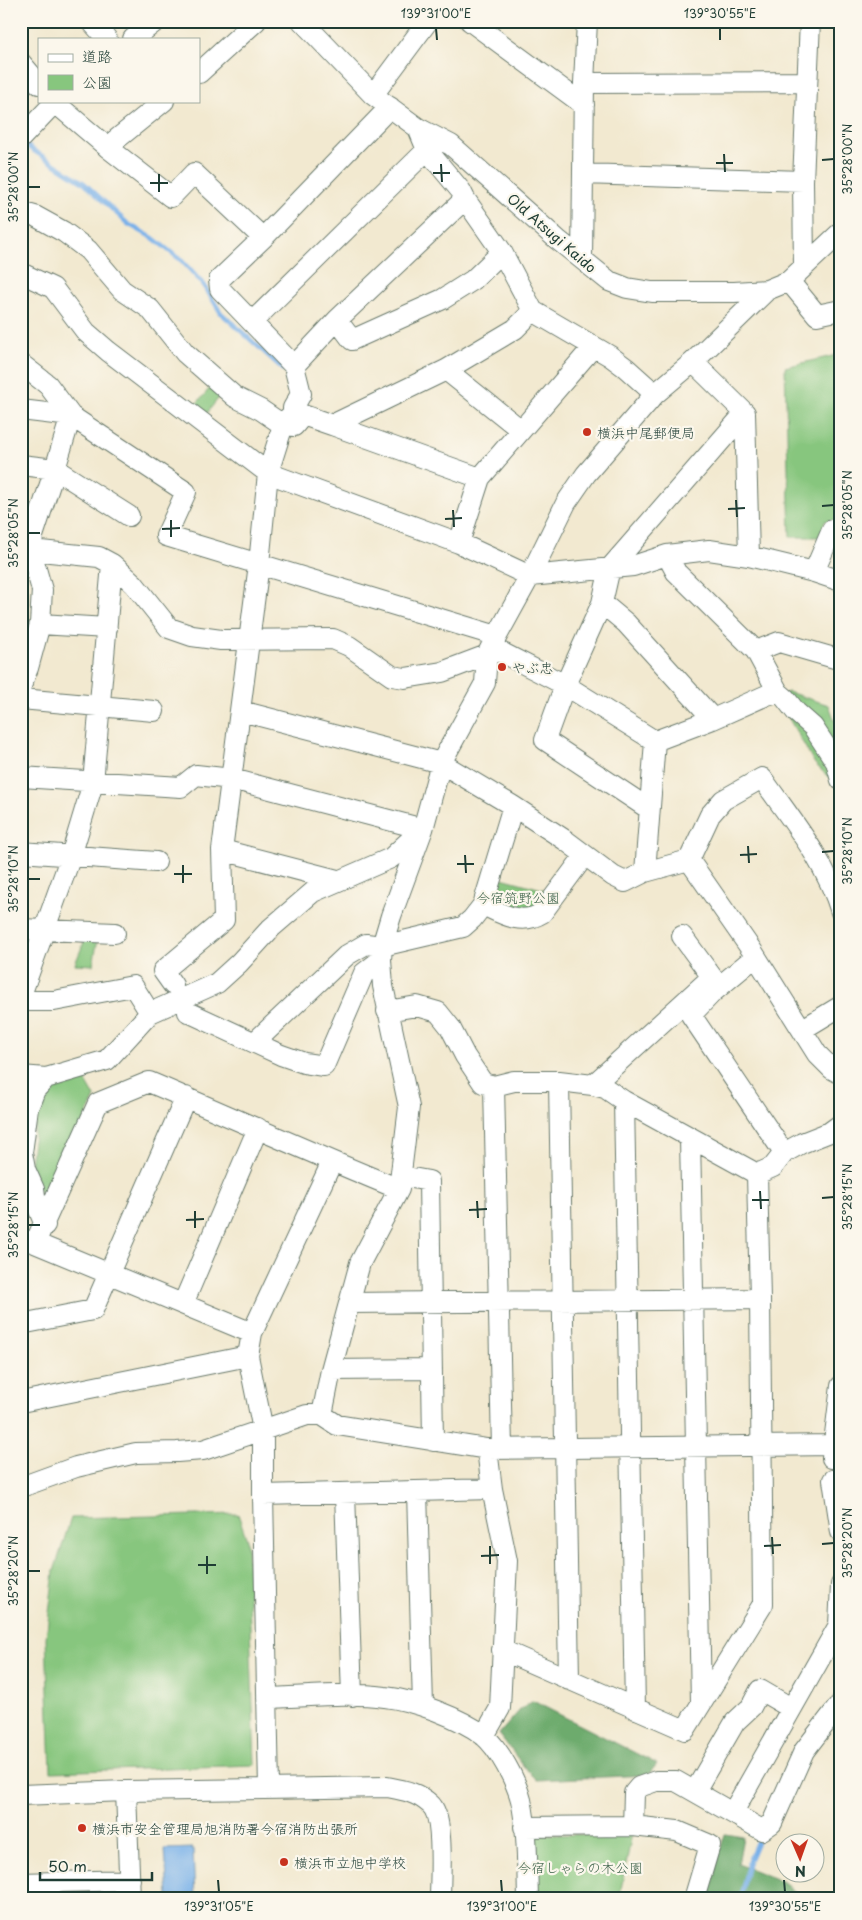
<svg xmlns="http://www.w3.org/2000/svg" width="862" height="1920" font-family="'Playpen Sans','Klee One',sans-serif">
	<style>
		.green { fill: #87c67e; stroke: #538259 }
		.forest { fill: #6dab6d; stroke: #467450 }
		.water { fill: #79b1e9; stroke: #4c778e }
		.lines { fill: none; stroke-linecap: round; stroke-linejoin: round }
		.stream { stroke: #79b1e9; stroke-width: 4.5 }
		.minor-casing { stroke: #69796b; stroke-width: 22 }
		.minor { stroke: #fff; stroke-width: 20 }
		.ticks { fill: none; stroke: #1f3d34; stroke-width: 2 }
		.poi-dot { fill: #c8321e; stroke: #fbf7ec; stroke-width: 2 }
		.labels { text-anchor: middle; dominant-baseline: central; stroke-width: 4.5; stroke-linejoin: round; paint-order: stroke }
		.street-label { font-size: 14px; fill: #1f3d34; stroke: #fbf7ec }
		.poi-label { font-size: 14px; fill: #1f3d34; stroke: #fbf7ec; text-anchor: start }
		.park-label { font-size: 14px; fill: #395f46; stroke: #fbf7ec }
		.neatline { fill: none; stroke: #1f3d34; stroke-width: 2 }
		.ticks-label { font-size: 12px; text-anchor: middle; fill: #1f3d34 }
	</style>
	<rect width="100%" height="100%" fill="#fbf7ec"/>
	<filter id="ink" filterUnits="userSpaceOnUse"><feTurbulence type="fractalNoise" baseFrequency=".02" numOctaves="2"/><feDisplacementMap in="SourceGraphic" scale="10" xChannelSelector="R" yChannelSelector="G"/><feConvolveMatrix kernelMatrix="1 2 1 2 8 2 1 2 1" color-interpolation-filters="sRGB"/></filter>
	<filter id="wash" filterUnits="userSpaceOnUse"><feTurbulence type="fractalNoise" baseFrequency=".0096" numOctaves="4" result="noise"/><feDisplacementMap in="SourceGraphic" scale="20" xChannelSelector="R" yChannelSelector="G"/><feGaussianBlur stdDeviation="1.12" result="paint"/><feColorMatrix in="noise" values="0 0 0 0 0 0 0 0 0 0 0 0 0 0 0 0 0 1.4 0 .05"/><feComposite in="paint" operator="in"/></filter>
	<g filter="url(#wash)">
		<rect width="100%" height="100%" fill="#f2e9d0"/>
		<path class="green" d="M841,354v28l-6,1 6,69v68l-16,1 -4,16h-31l-5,-170z
			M211,387l10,8 -18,23 -12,-8z
			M788,692l41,13 12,33v51l-26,-25 -38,-66z
			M498,877l51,14 -15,21 -45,-9z
			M86,937l12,1 -5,27 -18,-1z
			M82,1074l13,23 -50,111 -15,-43 9,-71 13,-9z
			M238,1514l9,26 8,225 -204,7 -5,-134 8,-67 17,-53z
			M632,1834l-13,65h-84l-2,-64z"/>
		<path class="forest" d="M533,1701l124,63 -9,11 -111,5 -12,-12 -26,-34 21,-24z
			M725,1834l18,3 -5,27 43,17 24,18h-99z"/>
		<path class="water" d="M193,1848l2,51h-27l-3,-50z"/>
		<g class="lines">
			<path class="stream" d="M25,145l59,38 44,41 25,14 29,23 21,23 18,29 62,56
				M740,1899l9,-38 11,-26"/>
		</g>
	</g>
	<g filter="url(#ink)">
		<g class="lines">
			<g class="minor-casing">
				<path id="minor" d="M91,21l16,18
					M302,21l71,74 45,33 33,17 107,95 51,41 18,7 25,4h82l33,-2 22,-9 52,-49
					M470,21l114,84
					M133,39l23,-18
					M21,63l18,21
					M199,73l57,-52
					M584,83l223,-1
					M373,95l55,-74
					M53,101l54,46 64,50 23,-24 69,65
					M418,128l9,22 34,41 4,8 37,53 31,59 77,45 16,12 29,26
					M21,138l35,-37
					M107,147l57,-46
					M583,174l220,7
					M21,212l14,4 29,16 24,18 34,40 28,19 35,44 50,44 26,13 22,15 11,1 9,-11 29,10 114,-55 69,-41 18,-18
					M582,259l2,-176 3,-62
					M804,266l-1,-85 7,-160
					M21,273l32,15 33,44 22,19 160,122 191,70 71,33 103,-10 34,-11 42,-5 40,6 65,16 27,9
					M789,281l28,34 24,-5
					M337,320l15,20 91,-41 30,-19 29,-28
					M252,322l175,-172
					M693,362l52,51 4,143
					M21,364l27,21 23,31 -16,53 -22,67 -2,15 11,39 -2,34 -12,44 -7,18
					M294,366l43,-46 128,-121
					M446,370l75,60
					M293,408l8,-14 -7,-28 -74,-77 -1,-9 44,-42 127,-131
					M21,410l50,6 115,76 -20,44 331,100
					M332,425l148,53 -21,65
					M21,465l34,4 74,47
					M480,478l113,-131
					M21,549l78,8 13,7 22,20 35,44 23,8 29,4 112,-1 16,7 43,30 13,2 37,-6 45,-17
					M667,555l9,17 80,79 22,41 7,6 11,14 17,15 23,35 5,18
					M814,572l18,-42 9,-2
					M602,603l8,-35 135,-155
					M40,624l67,4
					M491,647l74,38 90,56
					M756,651l23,-9 62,18
					M21,699l133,12
					M241,711l200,52 72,43 52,34 48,36 12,6 20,-10 44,-12 21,-45 13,-15 39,-22c30,43 64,83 79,134
					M21,777l160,10 15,-12 36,4 191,50
					M649,809l-104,-69 20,-55 37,-82 24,20 87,96
					M222,850l115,30
					M21,852l135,10
					M689,860l64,92 64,102 15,15 9,5
					M645,872l10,-131 58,-22 54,-24 11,-3
					M483,905l30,-99
					M21,929l94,4
					M755,957l-42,35 -22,23 93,138
					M173,985l-10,-14 61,-51 -2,-70 37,-286 9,-91 15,-48 5,-7
					M21,995l50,-139 22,-73 19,-219
					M21,1001h33l79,-15 17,27
					M387,1011l30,-5 21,6 12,15 15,29 18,27 11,3 20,-5h45l34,4 12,3 19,13 133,73 16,-7 11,-14 18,-10 28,-11 11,-8
					M188,1012l93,43 23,8 20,3 40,-93 17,-13
					M803,1029l38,-23
					M255,1042l92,-87 19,-11 16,2 81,-19 9,-8 11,-14c19,9 38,21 59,8l43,-58
					M21,1076l25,2 61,-18 43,-47 67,-30 22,-20 32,-35 42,-36 78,-34 30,-28
					M559,1081l10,599
					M593,1085l119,-108 -30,-41
					M494,1086l8,363
					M624,1101l11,608
					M690,1137l11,566
					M401,1176l28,5 4,260
					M45,1225l-9,-22 -2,-14 -9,-20 -3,-16 6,-45 7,-18 11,-12
					M21,1239l14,4 217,90
					M35,1243l63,-140 51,-21c83,35 166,73 250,107
					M349,1303l411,-4
					M183,1304l75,-176
					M21,1324l72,-14 93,-213
					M331,1370l101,-1
					M21,1402l227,-46
					M322,1415l9,-45 29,-107 39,-74 10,-82 -26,-121 -2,-26 1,-14 9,-30 32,-87 18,-66 44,-80 2,-28 4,-8 39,-71 36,-73 20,-29 69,-80 38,-32 74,-72
					M832,1458l9,-72
					M833,1480l8,52
					M21,1487l55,-20 60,-14 41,-1 26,-2 104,-35h15l15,10 150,24 346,-4
					M417,1491l6,215
					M345,1493l7,203
					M263,1495l229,-6
					M502,1650l183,80 78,-126 -3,-305 -3,-125
					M267,1698c39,-1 80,-6 118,-1 28,3 76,21 98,38 16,13 33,46 38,65 7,32 6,67 7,99
					M484,1736l16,-28 7,-147 -15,-72 -5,-40
					M269,1789l-6,-294v-65l-15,-74 4,-23 80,-171
					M126,1791l4,108
					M695,1791l40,-69 16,-15 9,-17 31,18
					M21,1795l105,-4 261,-4c16,3 30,5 43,17 15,12 10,75 10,95
					M733,1812l106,-187 2,-40
					M633,1826l1,-33 5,-6 17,-6h20l86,49 10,-7 32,-72 37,-48
					M524,1827l109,-1 44,5 33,14 -16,54
					M21,1883l109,-3"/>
			</g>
			<use href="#minor" class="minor"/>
		</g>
	</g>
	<path class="ticks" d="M436,28l1,12M720,28v12M724,154l1,18M822,160l12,-1M716,163h17M441,164l1,18M433,173h17M159,174v18M150,183h18M28,187h12M736,500l1,17M822,506l12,-1M728,509l17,-1M453,510l1,17M445,519l17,-1M171,520v17M162,529l18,-1M28,533h12M748,846l1,17M822,852l12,-1M465,855l1,18M740,855l17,-1M457,864h17M183,865v18M174,874h18M28,879h12M760,1191l1,18M822,1198l12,-1M752,1200h17M477,1201l1,17M469,1210l18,-1M195,1211v17M186,1220l18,-1M28,1225h12M772,1537l1,17M822,1544l12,-1M490,1546v18M764,1546l17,-1M207,1556v18M481,1556l18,-1M198,1565h18M28,1571h12M218,1880l1,12M501,1880l1,12M784,1880l1,12"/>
	<g class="poi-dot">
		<circle cx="587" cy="432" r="5"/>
		<circle cx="502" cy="667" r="5"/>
		<circle cx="82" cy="1828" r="5"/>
		<circle cx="284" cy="1862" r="5"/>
	</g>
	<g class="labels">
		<g class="street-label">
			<text transform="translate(552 233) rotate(41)">Old Atsugi Kaido</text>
		</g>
		<g class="poi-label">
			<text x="597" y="432">横浜中尾郵便局</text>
			<text x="512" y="667">やぶ忠</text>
			<text x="92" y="1828">横浜市安全管理局旭消防署今宿消防出張所</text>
			<text x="294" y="1862">横浜市立旭中学校</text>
		</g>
		<g class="park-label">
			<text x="518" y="897">今宿筑野公園</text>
			<text x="580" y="1867">今宿しゃらの木公園</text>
		</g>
	</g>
	<rect width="862" height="1920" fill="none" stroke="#fbf7ec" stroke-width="55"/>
	<rect x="38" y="38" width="162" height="65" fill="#fbf7ec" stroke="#a3ada2"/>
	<rect x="48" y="54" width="25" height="8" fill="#ffffff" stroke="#a3ada2"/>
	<text x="82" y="62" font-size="15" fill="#1f3d34">道路</text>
	<rect x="48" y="75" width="25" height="15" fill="#87c67e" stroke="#a3ada2"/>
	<text x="82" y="88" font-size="15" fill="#1f3d34">公園</text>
	<g transform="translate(800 1858) rotate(178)"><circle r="24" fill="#fbf7ec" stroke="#a3ada2"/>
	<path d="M0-4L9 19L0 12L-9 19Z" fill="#c8321e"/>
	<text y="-8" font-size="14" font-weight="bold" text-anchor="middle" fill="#1f3d34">N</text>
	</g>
	<path d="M40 1872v8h112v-8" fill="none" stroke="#1f3d34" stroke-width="2.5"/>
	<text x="48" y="1872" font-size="15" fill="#1f3d34" stroke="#fbf7ec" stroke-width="4" paint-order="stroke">50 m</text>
	<rect x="28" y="28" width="806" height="1864" class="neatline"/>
	<g class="ticks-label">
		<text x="436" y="18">139°31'00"E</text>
		<text x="720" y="18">139°30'55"E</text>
		<text transform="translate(848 159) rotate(-90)" y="4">35°28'00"N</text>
		<text transform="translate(14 187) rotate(-90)" y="4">35°28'00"N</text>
		<text transform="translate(848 505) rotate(-90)" y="4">35°28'05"N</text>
		<text transform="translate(14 533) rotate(-90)" y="4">35°28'05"N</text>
		<text transform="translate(848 851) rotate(-90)" y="4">35°28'10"N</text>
		<text transform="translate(14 879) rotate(-90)" y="4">35°28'10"N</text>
		<text transform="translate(848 1197) rotate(-90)" y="4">35°28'15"N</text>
		<text transform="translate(14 1225) rotate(-90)" y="4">35°28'15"N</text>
		<text transform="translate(848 1543) rotate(-90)" y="4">35°28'20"N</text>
		<text transform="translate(14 1571) rotate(-90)" y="4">35°28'20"N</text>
		<text x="219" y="1911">139°31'05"E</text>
		<text x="502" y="1911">139°31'00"E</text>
		<text x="785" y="1911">139°30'55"E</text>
	</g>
</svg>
